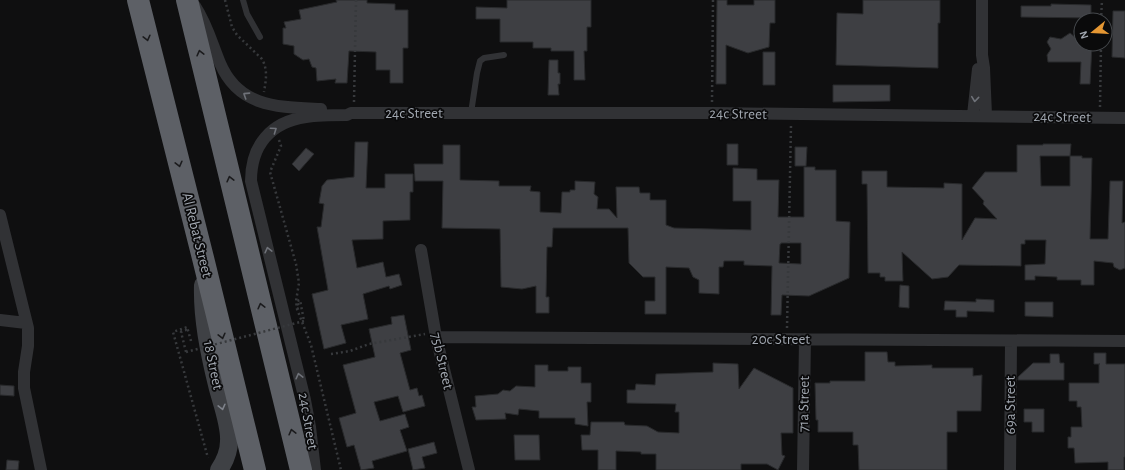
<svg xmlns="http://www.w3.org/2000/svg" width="1125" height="470" font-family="'Alegreya Sans',sans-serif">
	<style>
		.building { fill: #3e3f43; stroke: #292a2c; fill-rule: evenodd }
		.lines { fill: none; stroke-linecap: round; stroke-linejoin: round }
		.path { stroke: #37393c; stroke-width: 2.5; stroke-dasharray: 2 3; stroke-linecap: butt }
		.lane { stroke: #313235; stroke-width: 6 }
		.street { stroke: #313235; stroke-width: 12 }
		.secondary { stroke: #3f4145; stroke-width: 18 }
		.highway { stroke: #5d6066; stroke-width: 22 }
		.path-bridge { stroke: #37393c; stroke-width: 2.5; stroke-dasharray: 2 3; stroke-linecap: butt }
		.oneway { stroke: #1b1b1d }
		.oneway2 { stroke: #6f7279 }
		.oneway3 { stroke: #7f838b }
		.labels { text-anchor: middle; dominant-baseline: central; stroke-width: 3.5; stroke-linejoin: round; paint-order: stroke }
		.street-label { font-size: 15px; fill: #a1a7b0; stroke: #0a0a0b }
	</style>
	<rect width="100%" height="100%" fill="#0f0f10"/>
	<path class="building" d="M336,0h31v3l28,1v6h13v38h-5v35h-13v-13h-14v-18l-27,-1 -2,32h-12l1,-4 -19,2 -1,-13 -4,-1 -3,-8 -6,1 -9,-6v-8l-11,-2v-16h3l-2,-6 17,-3 -2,-9 38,-8z
		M507,0h84v27h-4v24h-3l1,29h-11v-29h-23v-3h-18v-6h-33v-23h-24v-12l31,1z
		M717,0h10v5h27v-5h21v23h-5l-1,24 -21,6 -22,-8v39h-10z
		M863,0h77v23h-2v45l-102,-3 1,-52 26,1z
		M1051,4l40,1v13l-70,-1v-11h30z
		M1113,11h12v47l-13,-1z
		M1070,33l11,9v2h11l-2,40h-10l1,-22h-33l-1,-7 4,-6 -4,-7 3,-5 11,2z
		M763,52h12v33h-12z
		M549,60h9v13h2v11h-2l1,11h-11z
		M833,85h57v16l-57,1z
		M355,142h13l-2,46h19v-14h28v18h-3v28l-27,1v18l-31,1 5,28 26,-6 3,15 13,-3 3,11 -12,4 -1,-3 -26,8 5,25 -27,6 5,18 -22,6 -12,-55 16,-4 -11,-63h4l3,-23 -5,-1 3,-17 5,-6 27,-3z
		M727,144h11v21h-11z
		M1043,144h28l-1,12h12v2h10l-2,81h18l2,-58h13l-1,42 3,-1v46l-5,2 -6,-3 -1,-4 -19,-2v24h-13v-5h-24v-3l-22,-1v4h-10v-15l20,-1 1,-24h-21v4h-4v22l-62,-1 -11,12 -16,2 -30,-27 1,29h-18v-4h-5v-4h-12l-1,-89h-5v-13h25v16l57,1v-5l18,1v56l13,-22 22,1 -14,-15 1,-3 -12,-13 13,-16h32v-27h26zM1040,156h30v30h-29z
		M443,145h17v35l39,1v5h32l-1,5 10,1v20l21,1 1,-21h8v-2h5v-9l20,1 -1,12 4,3 -1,12h12l8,9 -1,-31h23l1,6h10v7h16v25l8,3 77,2v-29h-18v-33l24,1v11h22l-1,37h26v-50h11v3h21v51l14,1 -1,56 -40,18 -27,-1 -1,20h-10l1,-49 -28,-1v-4h-20l-1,6h-4v27l-20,-1v-13l-6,-3 -4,-9 -23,-1v47h-21v-13h10v-24h-12l-14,-14 -1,-35h-75l-1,19h-5l-1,50h3v16h-13v-27l-14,3 -21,-2 -1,-58 -58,-1 1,-47h-28l-1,-17h29zM781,243h20v21l-22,-1 1,-19h1z
		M795,147h12l-1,19h-11z
		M306,148l8,6 -15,17 -7,-7z
		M900,285l9,1v22l-10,-1z
		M976,299l18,1v12l-27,-1v6h-11v-7h-12l1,-9 31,1z
		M1025,302h28v15l-28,-1z
		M404,315l7,35 -11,3 10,37 7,-2 2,8 3,-1 3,11 -22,6 -5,-16 -24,6 6,19 25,-7 4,13 -9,3 7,21 -35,10 2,7 -13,2 -7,-25 -7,2 -8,-29 17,-5 -13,-48 32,-8 -6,-28 23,-5 -1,-7z
		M865,352h22l1,10h7v4l37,-1v3h41v8l9,-1 -1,36h-24v21h-10v38h-88l-1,-25h-5v-13h-35v-12h-2l-1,-37h15v-2h35z
		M1094,353h12v11h19v93h-1v13h-16v-8l-33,1 -1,-15h-6v-11h3v-10h11l-1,-20h-4v-6h-8v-18h30v-19h1h-6z
		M1050,354h9l1,9h4v17h-46v-3l15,-14h17z
		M713,363l25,1 1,25 15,-21 39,20v45h-12l1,22 3,1 -7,14 -11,-6h-26v6h-85v-16h-15v-2l-25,-1v19h-18v-20h-16l-1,-15h9l1,-13h33l1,3 22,1 11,6 21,1v-21h-4l1,-8 -49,-1v-13h8l1,-6 19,1 1,-11 57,-2z
		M535,365h13v6h20v-4h13v16h10v19h-4l1,24 -13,-2v-6h-36v-7l-20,-2 -1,6 -13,-2 1,6 -30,1 -4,-13h4l-1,-11 23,-2 5,-4 7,1 6,-5 19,1z
		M0,385l14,1v10l-14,-1z
		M1024,409h20v23h-12v-10h-8z
		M514,435h25l1,25h-25z
		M434,442l3,11 -15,4 3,11 -12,2 -5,-21z
		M7,460l12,1 -1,9h-12z"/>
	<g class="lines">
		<path class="path" d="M225,0l7,27 5,8 25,24c6,11 4,21 2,33
			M1101,20l1,-20
			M354,102l2,-102
			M712,102l1,-102
			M1100,107l1,-63
			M279,140l2,6 -11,26 26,92 3,19 -3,18 1,8 14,36 30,125
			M297,309l2,-1 -2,-7 3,-1 4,21
			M787,328l4,-203
			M191,341l-4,-14 -14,5 35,126
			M186,352l-5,-20 5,-2 1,3
			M331,354l19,-3 19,-7 56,-10"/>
		<path class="lane" d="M243,0l4,14 13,23
			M471,113l6,-40 3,-12 4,-3 20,-3"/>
		<path class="street" d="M982,0v55l2,13 2,47
			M195,6c12,18 17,38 25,57 19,45 59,44 101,46
			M973,115l5,-46
			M0,215l28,113v18l-4,26v16l17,82
			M421,250l15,87 33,133
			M0,320l26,3
			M436,337l689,4
			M315,470l-5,-43 -5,-27 -54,-219c0,-35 19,-59 55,-64 13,-2 27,-2 41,-2l4,-2h361l413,5
			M803,470l2,-131
			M1010,470l1,-129"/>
		<path class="secondary" d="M203,285c-1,33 6,67 14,100 4,17 13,39 12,56 0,11 -4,20 -10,29"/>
		<path class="highway" d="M138,0l65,258 52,212
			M187,0l114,470"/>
		<path class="path-bridge" d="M186,352l118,-31"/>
	</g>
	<defs><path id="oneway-chevron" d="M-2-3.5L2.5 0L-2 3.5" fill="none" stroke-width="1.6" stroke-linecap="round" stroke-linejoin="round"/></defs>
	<g class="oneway">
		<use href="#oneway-chevron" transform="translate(147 38) rotate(76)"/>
		<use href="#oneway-chevron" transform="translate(200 53) rotate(-104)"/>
		<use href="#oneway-chevron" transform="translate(179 164) rotate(76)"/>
		<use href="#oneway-chevron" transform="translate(230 179) rotate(-104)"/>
		<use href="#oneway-chevron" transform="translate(261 306) rotate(-104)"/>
		<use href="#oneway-chevron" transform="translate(222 336) rotate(76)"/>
		<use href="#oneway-chevron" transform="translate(292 432) rotate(-104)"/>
	</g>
	<g class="oneway2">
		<use href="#oneway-chevron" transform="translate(246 95) rotate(-147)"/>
		<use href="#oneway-chevron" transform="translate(975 99) rotate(96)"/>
		<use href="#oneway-chevron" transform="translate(274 130) rotate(-35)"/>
		<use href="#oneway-chevron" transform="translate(268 250) rotate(-104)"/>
		<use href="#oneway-chevron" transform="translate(299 376) rotate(-104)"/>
	</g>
	<use class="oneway3" href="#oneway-chevron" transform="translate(222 407) rotate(76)"/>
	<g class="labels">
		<g class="street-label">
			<text x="414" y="113">24c Street</text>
			<text transform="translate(738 114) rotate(1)">24c Street</text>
			<text transform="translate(1062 117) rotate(1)">24c Street</text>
			<text transform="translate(197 235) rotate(76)">Al Rebat Street</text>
			<text x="781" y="339">20c Street</text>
			<text transform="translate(442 361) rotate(77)">75b Street</text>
			<text transform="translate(213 365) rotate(78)">18 Street</text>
			<text transform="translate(804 404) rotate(-89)">71a Street</text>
			<text transform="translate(1010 405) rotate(-90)">69a Street</text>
			<text transform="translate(308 421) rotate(80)">24c Street</text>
		</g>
	</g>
	<g transform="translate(1093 32) rotate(252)"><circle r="19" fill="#0a0a0b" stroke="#46494d"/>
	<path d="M0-3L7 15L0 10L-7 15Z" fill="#e59733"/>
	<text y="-6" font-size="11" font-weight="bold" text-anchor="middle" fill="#a1a7b0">N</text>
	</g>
</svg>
